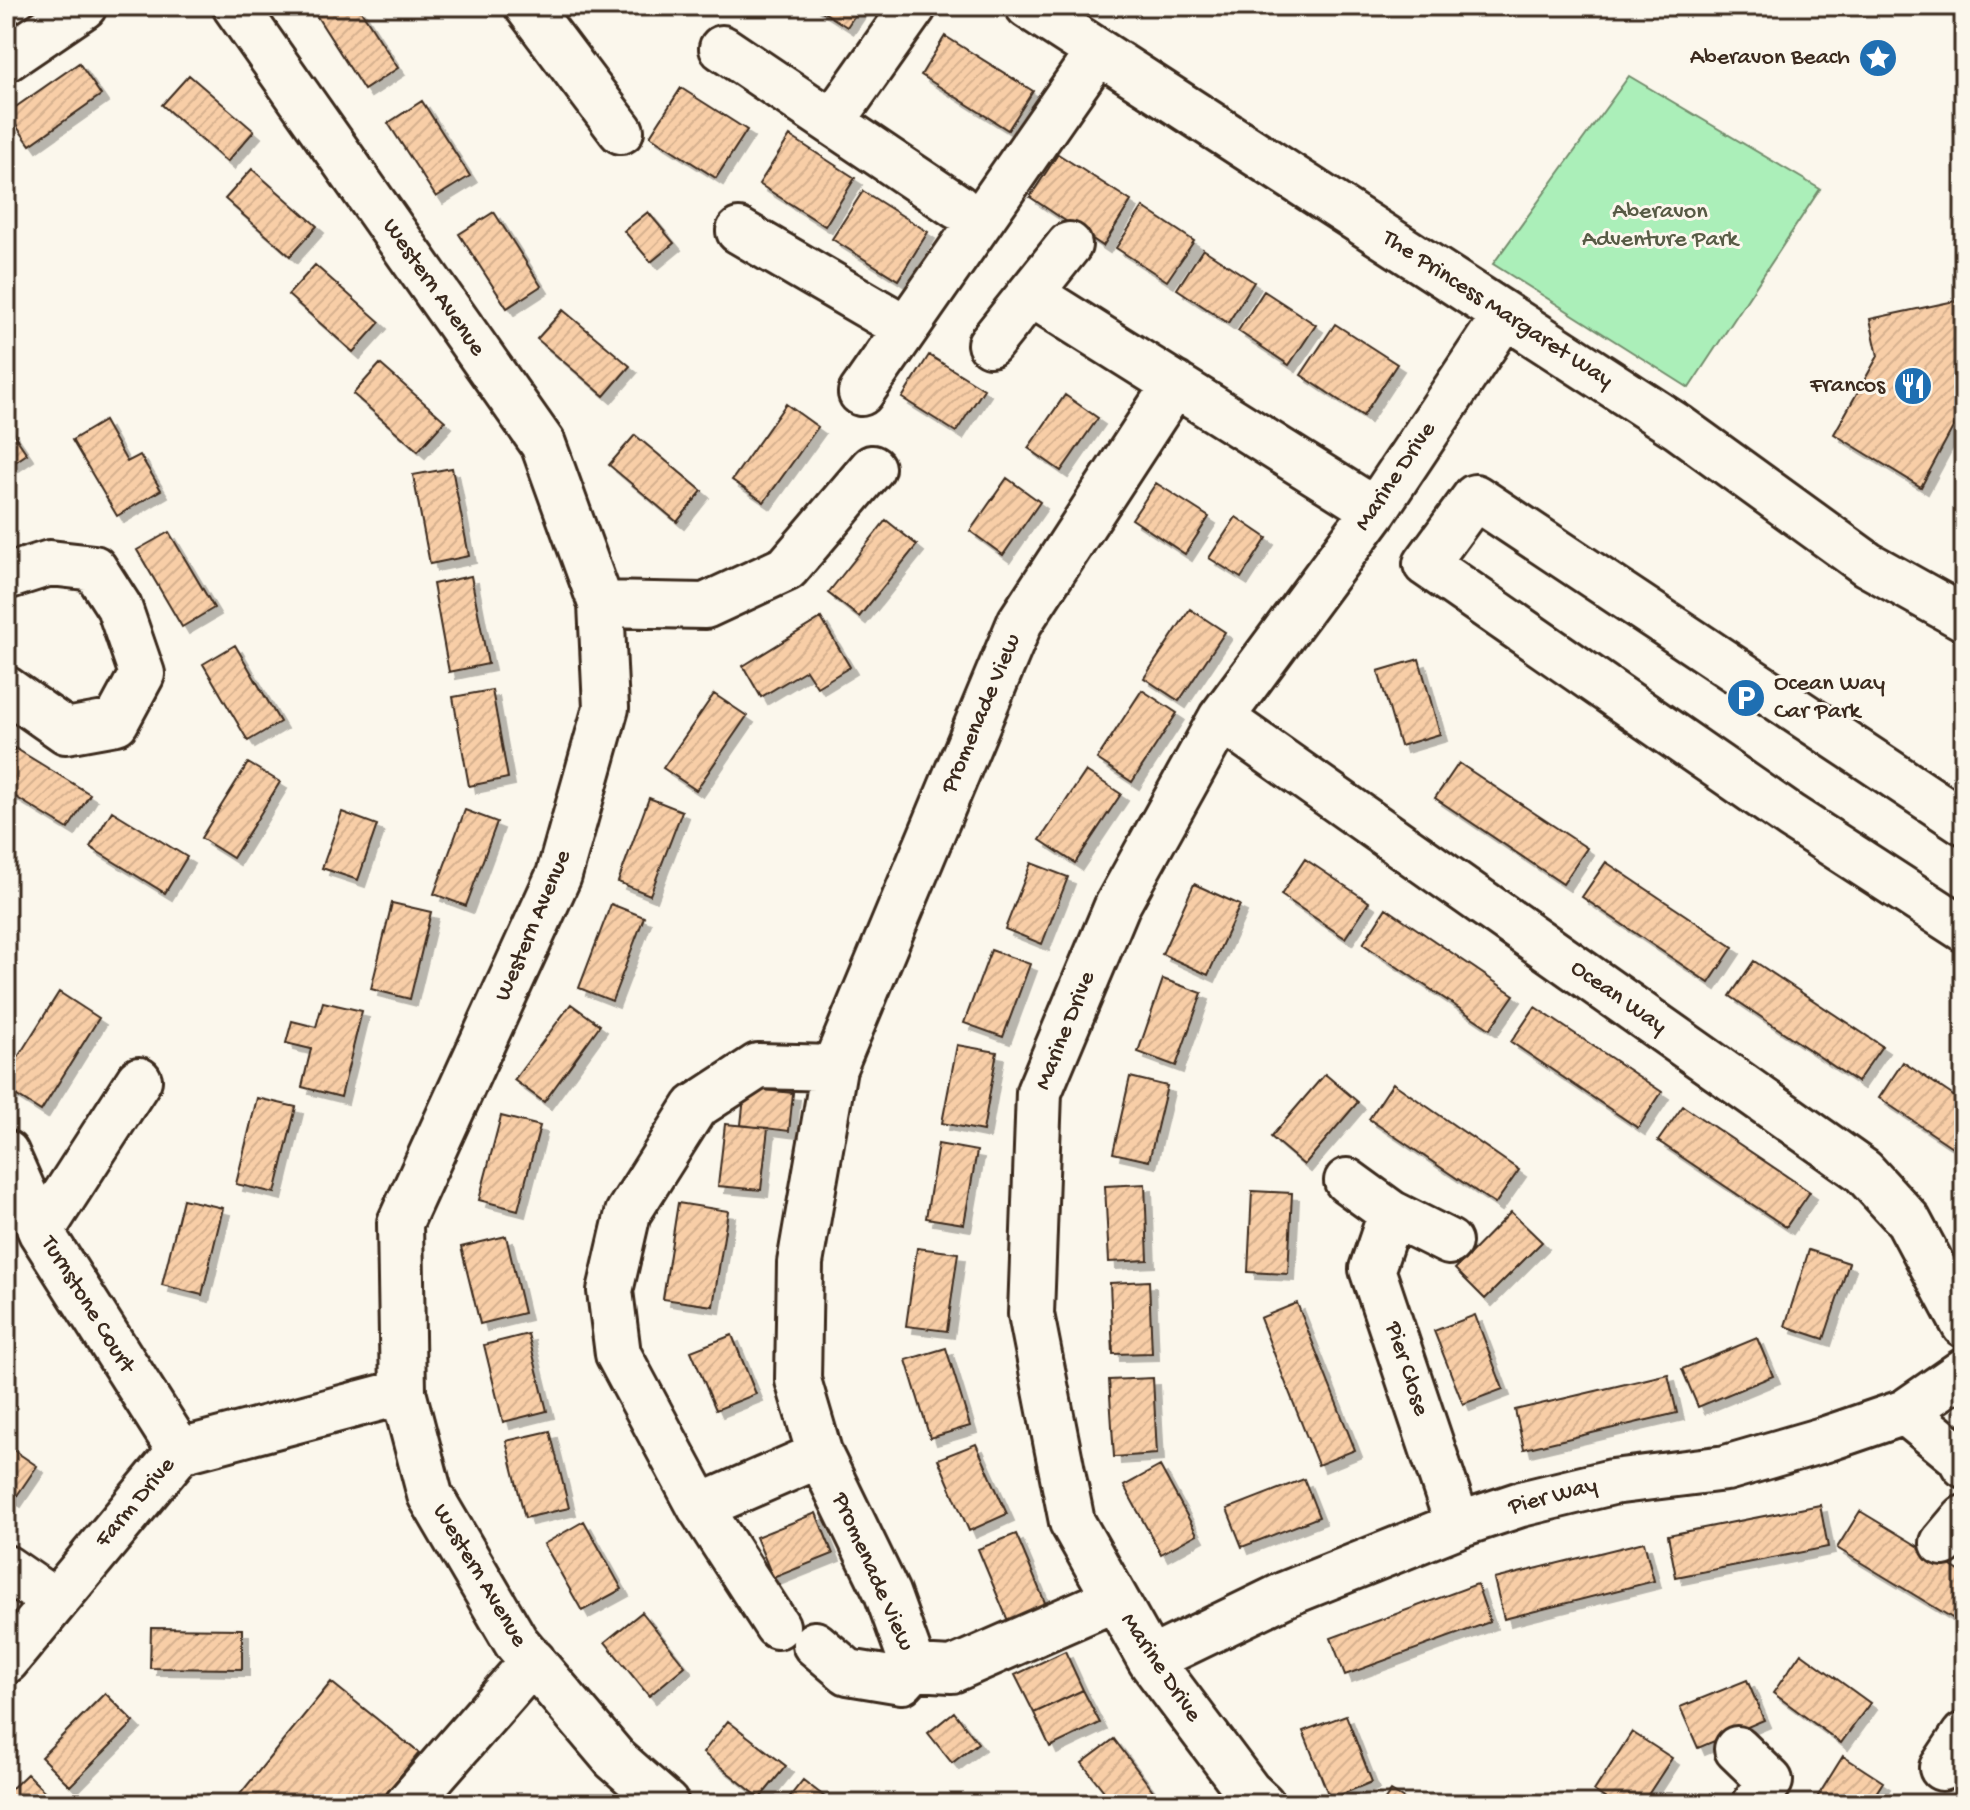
<svg xmlns="http://www.w3.org/2000/svg" width="1970" height="1810" font-family="'Gochi Hand',sans-serif">
	<style>
		.green { fill: #abefb9; stroke: #738c6c; stroke-width: 2 }
		.building { fill: url(#building-hatch); stroke: #3b2a1e; stroke-width: 2; filter: url(#shadow) }
		.lines { fill: none; stroke-linecap: round; stroke-linejoin: round }
		.minor-casing { stroke: #3b2a1e; stroke-width: 50 }
		.minor { stroke: #fbf7ec; stroke-width: 44 }
		.labels { text-anchor: middle; dominant-baseline: central; stroke-width: 6; stroke-linejoin: round; paint-order: stroke }
		.poi-label { font-size: 24px; fill: #3b2a1e; stroke: #fbf7ec; text-anchor: end }
		.park-label { font-size: 24px; fill: #575b45; stroke: #fbf7ec }
		.street-label { font-size: 24px; fill: #3b2a1e; stroke: #fbf7ec }
	</style>
	<defs>
		<pattern id="building-hatch" width="6" height="6" patternUnits="userSpaceOnUse" patternTransform="scale(2)"><rect width="6" height="6" fill="#f8cea7"/><path d="M-1 1l2-2M0 6l6-6M5 7l2-2" fill="none" stroke="#d6b18f"/></pattern>
		<filter id="shadow"><feDropShadow dx="7" dy="7" stdDeviation="0" flood-color="#0004"/></filter>
	</defs>
	<rect width="100%" height="100%" fill="#fbf7ec"/>
	<filter id="ink" filterUnits="userSpaceOnUse"><feTurbulence type="fractalNoise" baseFrequency=".0125" numOctaves="2"/><feDisplacementMap in="SourceGraphic" scale="16" xChannelSelector="R" yChannelSelector="G"/><feConvolveMatrix kernelMatrix="1 2 1 2 8 2 1 2 1" color-interpolation-filters="sRGB"/></filter>
	<g filter="url(#ink)">
		<path class="green" d="M1629,76l191,113 -131,199 -196,-124z"/>
		<path class="building" d="M330,6h28l40,62 -34,22 -48,-75z
			M814,6h47l-14,21z
			M945,36l88,55 -25,39 -87,-55z
			M79,63l22,32 -71,50 -23,-32z
			M189,75l65,56 -27,31 -65,-57z
			M681,88l66,42 -31,48 -66,-42z
			M422,101l48,75 -34,21 -48,-74z
			M790,136l65,42 -30,48 -66,-42z
			M1058,154l73,47 -28,45 -73,-49z
			M252,169l65,57 -27,30 -65,-57z
			M863,191l65,41 -30,48 -66,-41z
			M1143,207l51,34 -27,40 -51,-33z
			M494,212l47,74 -34,22 -48,-74z
			M648,212l26,31 -23,19 -27,-31z
			M1203,249l51,33 -26,41 -51,-34z
			M315,265l65,57 -27,30 -65,-57z
			M1264,291l52,34 -27,40 -51,-34z
			M1964,299v117l-6,2 -37,69 -87,-53 44,-78 -8,-37z
			M563,310l67,56 -26,30 -67,-57z
			M1335,324l62,40 -34,52 -62,-41z
			M929,355l55,34 -28,43 -54,-34z
			M380,364l65,57 -27,30 -65,-57z
			M1065,395l33,23 -37,53 -33,-23z
			M786,404l32,23 -54,75 -32,-22z
			M104,421l23,41 13,-7 21,35 -44,26 -45,-76z
			M6,423l21,31 -21,14z
			M635,435l67,56 -25,31 -68,-57z
			M452,468l17,88 -39,8 -17,-89z
			M1007,478l33,24 -37,53 -33,-24z
			M1156,483l53,34 -24,37 -53,-35z
			M1236,517l31,21 -26,40 -32,-20z
			M886,520l31,25 -58,72 -31,-24z
			M169,532l45,76 -32,19 -45,-77z
			M471,576l17,88 -39,8 -16,-88z
			M1190,609l35,23 -46,69 -35,-23z
			M821,618l29,49 -33,20 -11,-17 -45,27 -18,-31z
			M235,645l45,77 -32,19 -45,-77z
			M1419,659l21,75 -40,12 -22,-75z
			M492,690l16,88 -39,8 -16,-89z
			M1142,690l35,23 -45,69 -35,-23z
			M714,694l33,22 -51,74 -33,-22z
			M15,748l75,46 -22,35 -62,-38v-29z
			M248,763l32,19 -47,76 -32,-20z
			M1459,763l128,85 -24,36 -128,-86z
			M1086,771l35,23 -46,69 -35,-23z
			M649,798l33,13 -32,84 -32,-13z
			M465,810l32,12 -31,84 -32,-12z
			M112,811l75,46 -22,36 -75,-46z
			M342,812l35,13 -19,55 -36,-12z
			M1305,859l64,43 -24,36 -64,-43z
			M1606,862l127,85 -24,36 -127,-86z
			M1031,863l37,14 -26,67 -37,-15z
			M1194,884l46,21 -32,70 -46,-21z
			M392,903l39,9 -21,87 -39,-10z
			M611,904l33,13 -32,84 -33,-13z
			M1386,908l128,87 -24,34 -127,-85z
			M991,950l39,14 -27,73 -39,-14z
			M1754,961l128,85 -25,36 -127,-86z
			M1163,979l39,14 -26,73 -38,-14z
			M59,992l40,26 -58,93 -35,-22v-13z
			M323,1002l39,9 -21,86 -39,-10 9,-38 -25,-6 6,-22 24,6z
			M571,1004l29,21 -56,77 -30,-22z
			M1535,1007l127,85 -24,36 -127,-86z
			M957,1045l40,7 -14,79 -41,-8z
			M1903,1062l61,41v52l-85,-57z
			M1325,1074l33,28 -54,63 -33,-28z
			M1130,1077l37,9 -18,75 -36,-8z
			M1393,1083l126,87 -24,34 -126,-85z
			M745,1088l48,5 -4,38 -48,-6z
			M257,1098l39,9 -21,86 -39,-9z
			M1683,1106l127,86 -24,35 -128,-86z
			M501,1116l39,10 -22,84 -39,-10z
			M725,1124l43,4 -7,62 -43,-4z
			M938,1144l39,7 -13,73 -38,-6z
			M1145,1184l3,76 -39,2 -4,-76z
			M1252,1191l40,2 -4,81 -40,-2z
			M183,1199l40,9 -21,87 -40,-10z
			M678,1203l50,8 -15,95 -50,-7z
			M1511,1212l31,30 -57,57 -30,-30z
			M506,1236l18,77 -44,11 -19,-77z
			M917,1248l41,5 -11,78 -41,-5z
			M1809,1250l40,13 -25,76 -39,-13z
			M1149,1281l3,72 -39,1 -3,-71z
			M1297,1303l58,147 -37,15 -58,-147z
			M1475,1315l28,74 -40,15 -29,-73z
			M528,1334l19,77 -44,11 -19,-77z
			M732,1335l24,59 -40,16 -25,-59z
			M1757,1338l16,38 -75,31 -16,-38z
			M946,1348l24,78 -40,12 -24,-78z
			M1668,1374l9,39 -153,36 -9,-39z
			M1153,1378l4,76 -43,3 -5,-77z
			M550,1431l19,77 -44,10 -19,-77z
			M976,1444l31,70 -38,17 -31,-72z
			M6,1445l31,21 -23,34 -8,-5z
			M1160,1466l37,68 -36,20 -37,-68z
			M1304,1479l15,38 -77,30 -15,-38z
			M1820,1505l8,42 -152,30 -8,-42z
			M1860,1511l104,63v51l-127,-77z
			M816,1513l17,41 -60,24 -17,-41z
			M584,1521l38,68 -40,22 -38,-67z
			M1016,1534l30,71 -38,16 -30,-72z
			M1644,1542l10,39 -150,38 -10,-40z
			M1477,1584l13,38 -145,53 -14,-37z
			M642,1612l43,54 -36,30 -44,-54z
			M151,1628l91,1v40l-92,-1z
			M1065,1651l18,39 -49,23 -19,-38z
			M1801,1653l69,50 -29,40 -68,-50z
			M1747,1680l17,40 -66,28 -18,-41z
			M331,1682l88,71 -41,51h-146z
			M1083,1690l17,33 -50,24 -16,-34z
			M105,1693l29,29 -64,64 -29,-29z
			M954,1712l24,31 -26,20 -24,-30z
			M1346,1715l26,67 -42,17 -27,-68z
			M728,1721l58,45 -26,32 -57,-45z
			M1632,1732l40,26 -30,46h-28l-20,-13z
			M1114,1739l46,61 -5,4h-41l-32,-41z
			M1843,1756l40,26 -14,22h-56z
			M27,1774l28,28 -1,2h-48v-10z
			M803,1780l31,24h-50z
			M1391,1791l21,13h-30z"/>
		<g class="lines">
			<g class="minor-casing">
				<path id="minor" d="M235,6l308,438 58,160 5,104 -47,167 -159,348 3,169 27,103 86,147 99,117 51,45
					M527,6l94,125
					M1028,6l650,421 189,137 97,54
					M722,48l236,159
					M6,59l78,-53
					M832,122l82,-116
					M739,231l167,97
					M1031,294l344,216
					M990,344l79,-99
					M861,393l237,-341
					M6,577l44,-14 44,5 25,39 23,67 -26,48 -50,9 -60,-42
					M601,604l104,2 82,-38 85,-100
					M1221,718l642,453 45,49 56,105
					M1964,822l-489,-325 -49,67 365,253 173,112
					M6,1153l35,79 139,219
					M1347,1181l44,32 58,29
					M1391,1213l-19,56 86,256
					M41,1232l98,-152
					M1905,1412l54,44 5,9
					M700,1507l120,-52
					M1943,1543l21,-25
					M6,1568l48,33
					M1114,1599l-162,71 -38,-2 -27,-75 -67,-138 -22,-75 2,-117 34,-195 186,-446 155,-238
					M777,1626l-77,-119 -82,-153 -8,-63 18,-78 67,-106 63,-41 76,2
					M815,1644l33,28 54,9 12,-13
					M1150,1660l136,-66 172,-69 63,-21 91,-22 114,-14 100,-29 79,-27 59,-41
					M6,1661l174,-210 223,-59
					M1737,1749l33,32 -15,23
					M1942,1768l22,-33
					M408,1804l125,-143
					M1262,1804l-14,-13 -98,-131 -78,-138 -41,-208 8,-222 78,-186 104,-188 154,-208 130,-195"/>
			</g>
			<use href="#minor" class="minor"/>
		</g>
	</g>
	<defs>
		<g id="sight-disc" transform="scale(2)"><circle r="9.5" fill="#1f6fb2" stroke="#fbf7ec"/><path d="M0-6L1.8-2.2L6-1.7L2.9 1.2L3.7 5.4L0 3.3L-3.7 5.4L-2.9 1.2L-6-1.7L-1.8-2.2Z" fill="#fff"/></g>
		<g id="restaurant-disc" transform="scale(2)"><circle r="9.5" fill="#1f6fb2" stroke="#fbf7ec"/><path d="M-5-6h1v4h1v-4h1v4h1v-4h1v5L-1.5 .5V6h-2V.5L-5-1ZM5-6V6H3V1.5H1.5Q1.5-4 5-6Z" fill="#fff"/></g>
		<g id="parking-disc" transform="scale(2)"><circle r="9.5" fill="#1f6fb2" stroke="#fbf7ec"/><path d="M-3.5-5.5H1a3.5 3.5 0 0 1 0 7H-1V5.5H-3.5ZM-1-3.4V-.6H.8a1.4 1.4 0 0 0 0-2.8Z" fill="#fff"/></g>
	</defs>
	<g fill-rule="evenodd">
		<use href="#sight-disc" x="1878" y="58"/>
		<use href="#restaurant-disc" x="1913" y="386"/>
		<use href="#parking-disc" x="1746" y="698"/>
	</g>
	<g class="labels">
		<g class="poi-label">
			<text x="1850" y="58">Aberavon Beach</text>
			<text x="1885" y="386">Francos</text>
			<text x="1774" y="684" text-anchor="start">Ocean Way<tspan x="1774" dy="28">Car Park</tspan></text>
		</g>
		<g class="park-label">
			<text x="1660" y="212">Aberavon<tspan x="1660" dy="28">Adventure Park</tspan></text>
		</g>
		<g class="street-label">
			<text transform="translate(433 288) rotate(55)">Western Avenue</text>
			<text transform="translate(1497 310) rotate(33)">The Princess Margaret Way</text>
			<text transform="translate(1396 477) rotate(-56)">Marine Drive</text>
			<text transform="translate(982 714) rotate(-67)">Promenade View</text>
			<text transform="translate(534 926) rotate(-67)">Western Avenue</text>
			<text transform="translate(1618 998) rotate(35)">Ocean Way</text>
			<text transform="translate(1066 1031) rotate(-68)">Marine Drive</text>
			<text transform="translate(87 1305) rotate(58)">Turnstone Court</text>
			<text transform="translate(1406 1369) rotate(72)">Pier Close</text>
			<text transform="translate(1553 1497) rotate(-15)">Pier Way</text>
			<text transform="translate(136 1503) rotate(-50)">Farm Drive</text>
			<text transform="translate(872 1572) rotate(66)">Promenade View</text>
			<text transform="translate(479 1576) rotate(59)">Western Avenue</text>
			<text transform="translate(1160 1668) rotate(56)">Marine Drive</text>
		</g>
	</g>
	<rect width="1970" height="1810" fill="none" stroke="#fbf7ec" stroke-width="32"/>
	<rect x="16" y="16" width="1938" height="1778" fill="none" stroke="#3b2a1e" stroke-width="3" filter="url(#ink)"/>
</svg>
